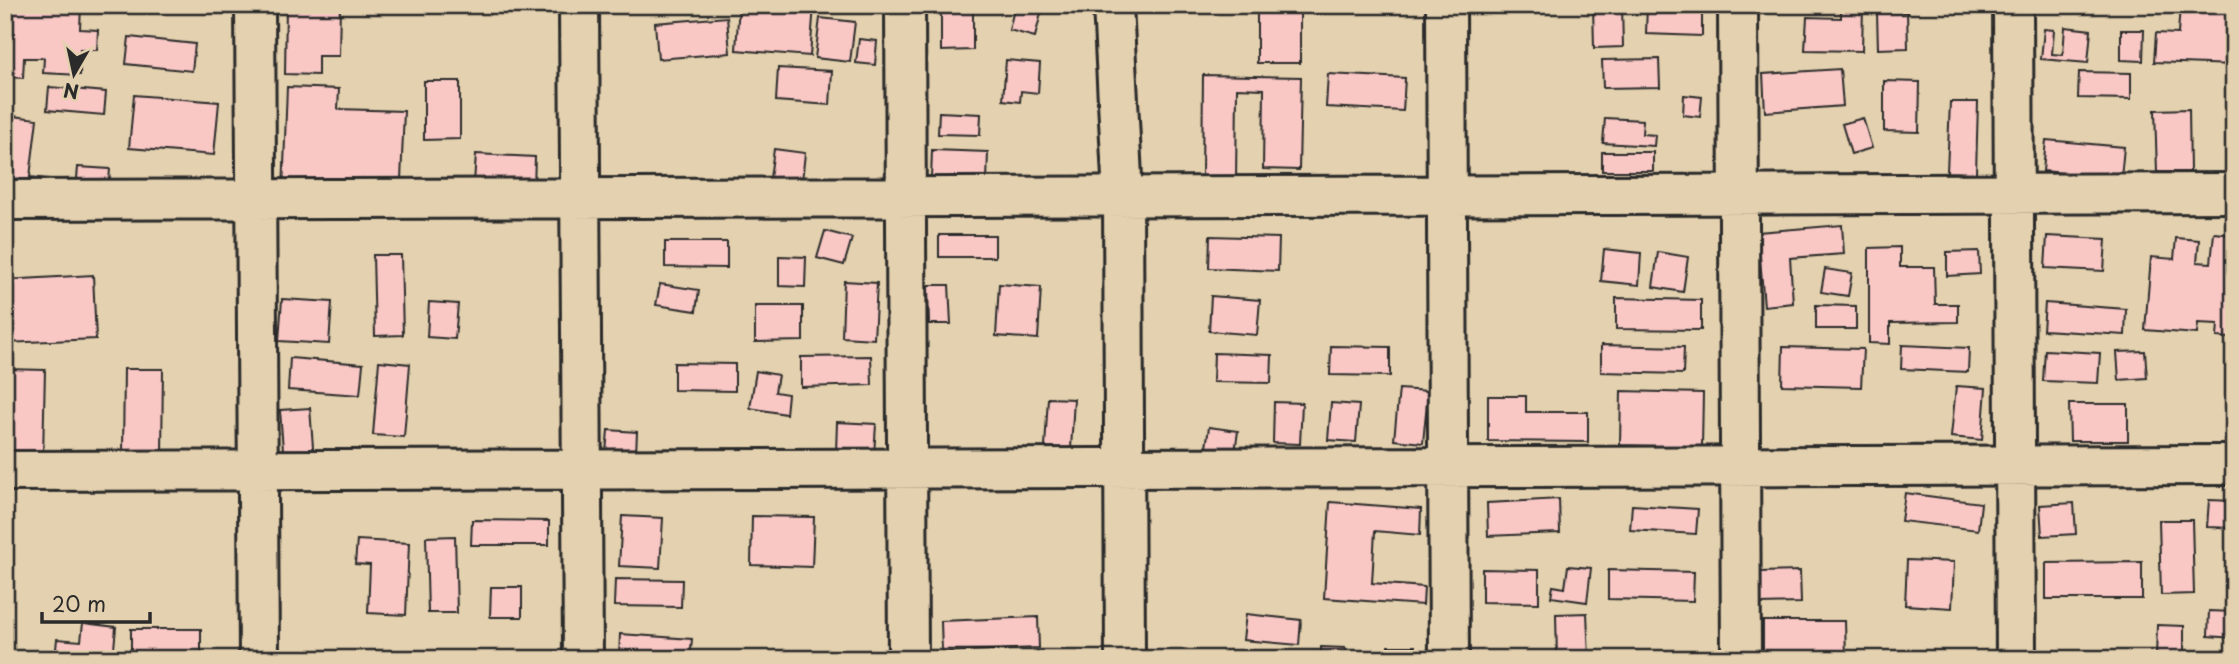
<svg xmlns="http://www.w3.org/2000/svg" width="2239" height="664" font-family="'Playpen Sans',sans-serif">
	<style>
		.building { fill: #f9c8c5; stroke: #2b2b2b; stroke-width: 2 }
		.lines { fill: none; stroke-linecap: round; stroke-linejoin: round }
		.street-casing { stroke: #2b2b2b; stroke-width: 44 }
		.street { stroke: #e4d1af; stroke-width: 38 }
	</style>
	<rect width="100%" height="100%" fill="#e4d1af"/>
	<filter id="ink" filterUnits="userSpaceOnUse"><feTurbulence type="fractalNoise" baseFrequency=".0143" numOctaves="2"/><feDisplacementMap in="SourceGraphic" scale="14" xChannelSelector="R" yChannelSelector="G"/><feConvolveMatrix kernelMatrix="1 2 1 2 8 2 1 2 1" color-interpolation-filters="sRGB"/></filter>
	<g filter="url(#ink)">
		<path class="building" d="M5,5h76l-1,24 18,1 -1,20h-17v25l-37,-2 1,-15h-20l-1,20 -18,-1z
			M286,5h54l-1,51h-21v19l-33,-1z
			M739,5h75l-4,51 -74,-6z
			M941,5h32v45l-32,1z
			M1015,5h28l-8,32 -26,-7z
			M1257,5h43v58h-43z
			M1593,5h29l1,42 -29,1z
			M1647,5h35v8l20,1v22l-56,-2z
			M1841,5h22l-1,46 -57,-1 2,-33 34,1z
			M2180,5h52l-2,47h4v13l-80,-3 2,-29 22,1z
			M1907,12l1,36 -30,1 -1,-36z
			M727,17l3,36 -72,6 -3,-36z
			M820,18l35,4 -5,40 -35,-4z
			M2065,27l26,3 -3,33 -47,-4 3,-30 10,1 -2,24 11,1z
			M2121,30h23l-1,31 -22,-1z
			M129,37l66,7 -3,27 -66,-7z
			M859,39l18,2 -2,24 -19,-2z
			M1659,59l1,28 -57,1 -1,-28z
			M1006,60l34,3 -2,30 -17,-2 -1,11 -17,-2z
			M778,68l54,3 -2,34 -54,-4z
			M1840,69l3,37 -78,6 -2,-38z
			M2079,72l52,1v26l-53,-1z
			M1328,74l77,4 -2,33 -77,-4z
			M1203,75l98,2 -2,93 -36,-1 1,-80 -27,-1 -1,93 -34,-1z
			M424,81h36v58l-36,1z
			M1884,81l36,1 -1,50 -35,-1z
			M49,87l57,5 -2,23 -57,-5z
			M287,87l52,2 -1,20 66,2 -3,69 -71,-2 -1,16 -46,-2z
			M134,95l85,7 -5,53 -85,-7z
			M1684,95l18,2 -2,20 -17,-2z
			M1950,102h28l-2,71 -29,-1z
			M2189,109l1,63h-33l-2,-62z
			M939,112l42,2 -1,21 -42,-1z
			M13,116l24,3 -7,58 19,2 -1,11 -43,-5z
			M1605,118l38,2 -1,14 13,1 -1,11 -51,-3z
			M1863,118l9,30 -21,6 -9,-30z
			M2046,140l78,7 -3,31 -78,-7z
			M774,149l31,4 -3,28 -32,-3z
			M932,150l56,2 -1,29 -56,-2z
			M1602,152h51v19h-51z
			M476,154l59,3 -1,30 -60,-4z
			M78,167l32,2 -2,24 -32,-3z
			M1842,225l2,29 -54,4 3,45 -29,3 -6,-74z
			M825,231l27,7 -8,27 -27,-7z
			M2214,233l20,2v80l-3,23 -14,-1 1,-13 -20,-1 -1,11 -52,-4 6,-73 23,2 2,-21 23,2 -2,22 14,1z
			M939,235h56v22h-56z
			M1210,236l69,2 -1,33 -69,-3z
			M2047,236l59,3 -2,32 -59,-3z
			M665,242h62v26l-62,-1z
			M1900,247v20h34l1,37h23v18l-68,1v21l-21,-1v-95z
			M1604,249l37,4 -2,32 -38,-4z
			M1979,251l1,23 -33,2v-24z
			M1658,252l30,5 -5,35 -30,-5z
			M373,255h28l2,80 -28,1z
			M779,256l27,1 -1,30 -26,-1z
			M1825,269l27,4 -4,23 -27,-4z
			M93,275l3,64 -91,4v-63z
			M844,281l33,2 -3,56 -32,-2z
			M660,284l39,6 -3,21 -40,-6z
			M999,284l42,3 -3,52 -42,-3z
			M928,285h21l2,39h-22z
			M1211,296l49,4 -3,35 -48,-4z
			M1616,298l85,2v30l-85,-1z
			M282,299l50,3 -3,42 -50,-3z
			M429,302l29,2 -3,35 -28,-2z
			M2045,303l81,6 -1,26 -82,-5z
			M1816,305l40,1v23h-40z
			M755,306h48v35l-48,1z
			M2228,343h6v70h-6z
			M1601,345l83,2 -1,27 -82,-2z
			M1902,345l67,3 -1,24 -67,-3z
			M1331,346l59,1v29l-60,-1z
			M1783,347l80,2 -2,38 -79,-2z
			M2045,350l55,3 -2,30 -55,-2z
			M2145,351l2,27 -28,2 -2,-28z
			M1214,353l58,2 -1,28 -58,-1z
			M871,356l1,29 -71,2v-30z
			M290,358l73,6 -3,31 -72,-5z
			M379,361l31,3 -6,73 -31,-2z
			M674,363l61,1v27l-61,-1z
			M5,369l40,1 -2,86h-38z
			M124,369h39l-1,86 -39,-1z
			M756,371l22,4 -3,17 13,2 -2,20 -36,-6z
			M1956,386l30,2 -4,52 -31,-3z
			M1399,389l29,2 -5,52 -29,-3z
			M1621,391l82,2 -1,54 -82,-2z
			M1488,396h38v16h62v30l-100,-1z
			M1048,398l26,1 -3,50 -26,-2z
			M1274,402l28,1 -2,41 -27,-1z
			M1331,403l28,2 -3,37 -28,-2z
			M2069,404h59v37h-58z
			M310,408l4,52 -30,3 -4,-53z
			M837,422l39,2 -2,31 -38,-2z
			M1209,427l29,4 -4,28 -29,-5z
			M608,430l29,2 -1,22 -30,-1z
			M1905,493l76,10 -3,27 -77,-9z
			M1559,499l1,34 -72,3 -1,-33z
			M2209,500l25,1v27l-27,-1z
			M1330,502l91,7 -1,26 -45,-4 -3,52 52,4 -1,18 -99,-7z
			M2074,503l2,31 -34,2 -2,-31z
			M1632,505l66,4 -2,25 -66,-4z
			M622,516l41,2 -3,50 -41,-2z
			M752,516l62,1 -2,50 -61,-2z
			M472,520l77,1v24h-78z
			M2159,520h33l2,74 -33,1z
			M455,536l2,77h-29l-2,-76z
			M357,540l52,3 -3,72 -38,-2 2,-48 -15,-1z
			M1907,560l47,2 -2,46 -47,-3z
			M2142,562v37h-96v-36z
			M1568,566l23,2 -4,34 -36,-5 2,-11 12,2z
			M1482,569l57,1v33l-57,-1z
			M1608,570l86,2 -1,29 -85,-2z
			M1800,571l1,32 -40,1 -1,-32z
			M615,579l67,1 -1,27 -67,-1z
			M491,587h31v30h-32z
			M2209,611l25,1v26l-26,-2z
			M1587,613l2,46h-32l-1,-45z
			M1246,614l55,6 -2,25 -56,-5z
			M1038,617l1,31 -97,4 -1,-31z
			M1763,621h82l1,38h-83z
			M83,623l33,4 -3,32h-58l2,-20 24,2z
			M2157,625l27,1v33h-28z
			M131,629h70v26l-26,-1v5h-44z
			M620,634l72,5 -2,20h-71z
			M1388,646h27v13h-27z
			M1321,647l24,1v11h-24z"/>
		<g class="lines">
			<g class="street-casing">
				<path id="street" d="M255,5l4,654
					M579,5l4,654
					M905,5l3,654
					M1113,5l10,192 2,462
					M1446,5l3,654
					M1738,5l3,654
					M2013,5l3,654
					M5,200l2229,-7
					M5,471l2229,-6"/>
			</g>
			<use href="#street" class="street"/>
		</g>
	</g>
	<rect width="2239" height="664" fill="none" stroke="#e4d1af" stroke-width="28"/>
	<rect x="14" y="14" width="2211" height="636" fill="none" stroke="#2b2b2b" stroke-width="2.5" filter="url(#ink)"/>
	<g transform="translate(74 74) rotate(189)" stroke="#e4d1af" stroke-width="5" paint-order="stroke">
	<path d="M0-5L12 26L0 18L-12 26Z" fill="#2b2b2b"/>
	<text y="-10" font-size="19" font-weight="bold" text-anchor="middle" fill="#2b2b2b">N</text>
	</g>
	<path d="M42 612v10h108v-10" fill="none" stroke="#2b2b2b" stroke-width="3.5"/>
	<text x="52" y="612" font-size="21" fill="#2b2b2b" stroke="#e4d1af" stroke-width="5" paint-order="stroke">20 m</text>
</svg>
